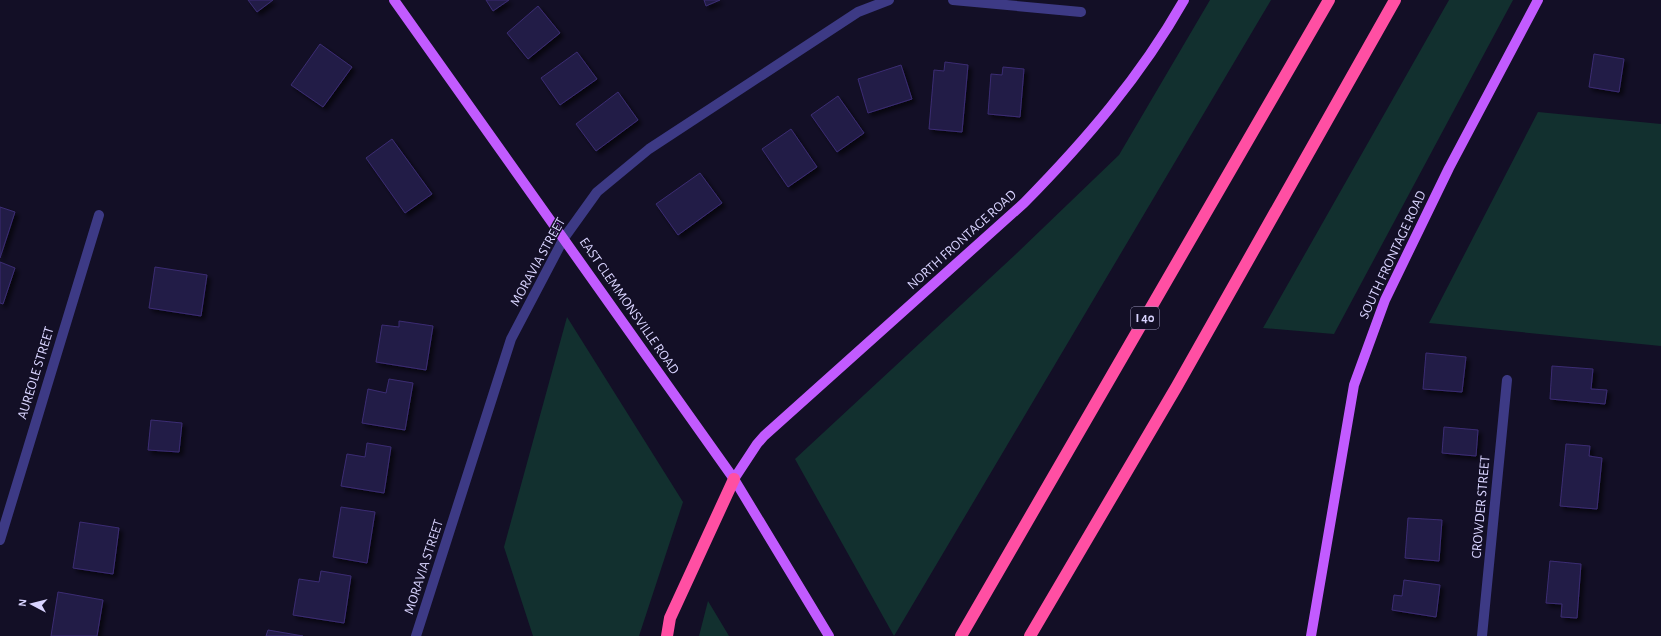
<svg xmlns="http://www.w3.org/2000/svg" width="1661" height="636" font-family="'Alegreya Sans',sans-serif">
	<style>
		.green { fill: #12302f }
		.building { fill: #241b47; stroke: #3b2d73; filter: url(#shadow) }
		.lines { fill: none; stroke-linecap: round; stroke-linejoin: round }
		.minor { stroke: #3d3a85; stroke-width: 10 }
		.major { stroke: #c25bff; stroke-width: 10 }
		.highway { stroke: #ff4fa3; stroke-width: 12 }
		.labels { text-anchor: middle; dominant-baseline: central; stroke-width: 3; stroke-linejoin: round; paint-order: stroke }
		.shield { fill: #130f26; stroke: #9e99be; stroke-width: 1 }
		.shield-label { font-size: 13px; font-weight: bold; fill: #d9d4ff }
		.street-label { font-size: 14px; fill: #d9d4ff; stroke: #130f26 }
	</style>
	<defs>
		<filter id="shadow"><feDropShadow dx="3.5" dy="3.5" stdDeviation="2" flood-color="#0009"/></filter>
	</defs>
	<rect width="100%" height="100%" fill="#130f26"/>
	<path class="green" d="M1210,0h61l-377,636 -99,-177 221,-205 103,-99z
		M1449,0h64l-179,334 -71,-6z
		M1538,112l123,12v222l-232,-23z
		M567,317l116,185 -44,134h-106l-29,-89z
		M708,601l21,35h-30z"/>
	<path class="building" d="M248,0h25l-16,12z
		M486,0h23l-16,11z
		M704,0h16l-14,6z
		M538,6l22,27 -32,26 -21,-26z
		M320,44l32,23 -29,40 -32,-22z
		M577,52l20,27 -37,26 -19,-27z
		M1594,54l30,5 -5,33 -30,-5z
		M945,62l23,3 -6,67 -33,-3 5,-59 10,1z
		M901,65l11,34 -44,14 -10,-34z
		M1003,67l21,2 -4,48 -32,-3 3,-40 11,1z
		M618,92l20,28 -42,31 -20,-27z
		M838,96l26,37 -27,19 -26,-37z
		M791,129l26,38 -29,20 -26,-38z
		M392,139l40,55 -27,19 -39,-55z
		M700,173l22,30 -44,32 -22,-31z
		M0,207l15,5 -15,46z
		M0,262l15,6 -12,36 -3,-1z
		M155,267l52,8 -6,41 -52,-8z
		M399,321l34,5 -7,44 -50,-8 6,-37 17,2z
		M1426,353l40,4 -4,35 -39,-3z
		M1552,366l41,3 -2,20 16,1 -2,14 -55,-5z
		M389,379l24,4 -8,47 -43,-7 6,-34 18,4z
		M151,420l31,3 -3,29 -31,-2z
		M1444,427l34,3 -2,26 -34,-3z
		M367,443l24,4 -7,46 -43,-7 6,-32 18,3z
		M1566,444l24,2 -1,10 13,2 -5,51 -37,-3z
		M341,507l34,5 -8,51 -34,-6z
		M1408,518l34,2 -3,41 -34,-3z
		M80,522l39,6 -6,46 -40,-6z
		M1550,561l31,3 -4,54 -16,-1 1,-13 -16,-1z
		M321,571l30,5 -7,47 -51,-8 6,-36 20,3z
		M1404,580l36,5 -4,32 -44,-7 2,-15 8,1z
		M58,592l45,8 -6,36h-46z
		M268,630l35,6h-37z"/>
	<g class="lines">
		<path class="minor" d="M953,0l128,12
			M0,540l99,-325
			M416,636l95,-297 53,-101 33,-46 52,-43 209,-137 31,-12
			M1482,636l25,-256"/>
		<path class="major" d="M394,0l340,479 95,157
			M734,479l23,-35 7,-8 260,-233c61,-62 117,-127 160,-203
			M1311,636l43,-251 31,-85 64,-132 89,-168"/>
		<path class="highway" d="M667,636l3,-18 64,-139
			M961,636l368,-636
			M1030,636l147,-250 218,-386"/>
	</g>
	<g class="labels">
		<rect class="shield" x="1131" y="307" width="28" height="22" rx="3"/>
		<g class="shield-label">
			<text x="1145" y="318">I 40</text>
		</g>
		<g class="street-label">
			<text transform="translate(962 240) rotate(-42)">NORTH FRONTAGE ROAD</text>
			<text transform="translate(1393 255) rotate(-65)">SOUTH FRONTAGE ROAD</text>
			<text transform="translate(538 262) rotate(-61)">MORAVIA STREET</text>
			<text transform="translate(629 306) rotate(55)">EAST CLEMMONSVILLE ROAD</text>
			<text transform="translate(36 373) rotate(-73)">AUREOLE STREET</text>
			<text transform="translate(1481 507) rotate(-85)">CROWDER STREET</text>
			<text transform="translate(424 567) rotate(-72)">MORAVIA STREET</text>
		</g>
	</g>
	<g transform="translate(32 604) rotate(277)" stroke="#130f26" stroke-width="3" paint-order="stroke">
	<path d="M0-3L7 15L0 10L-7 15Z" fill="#d9d4ff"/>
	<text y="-6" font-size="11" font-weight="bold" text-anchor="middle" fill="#d9d4ff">N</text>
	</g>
</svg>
